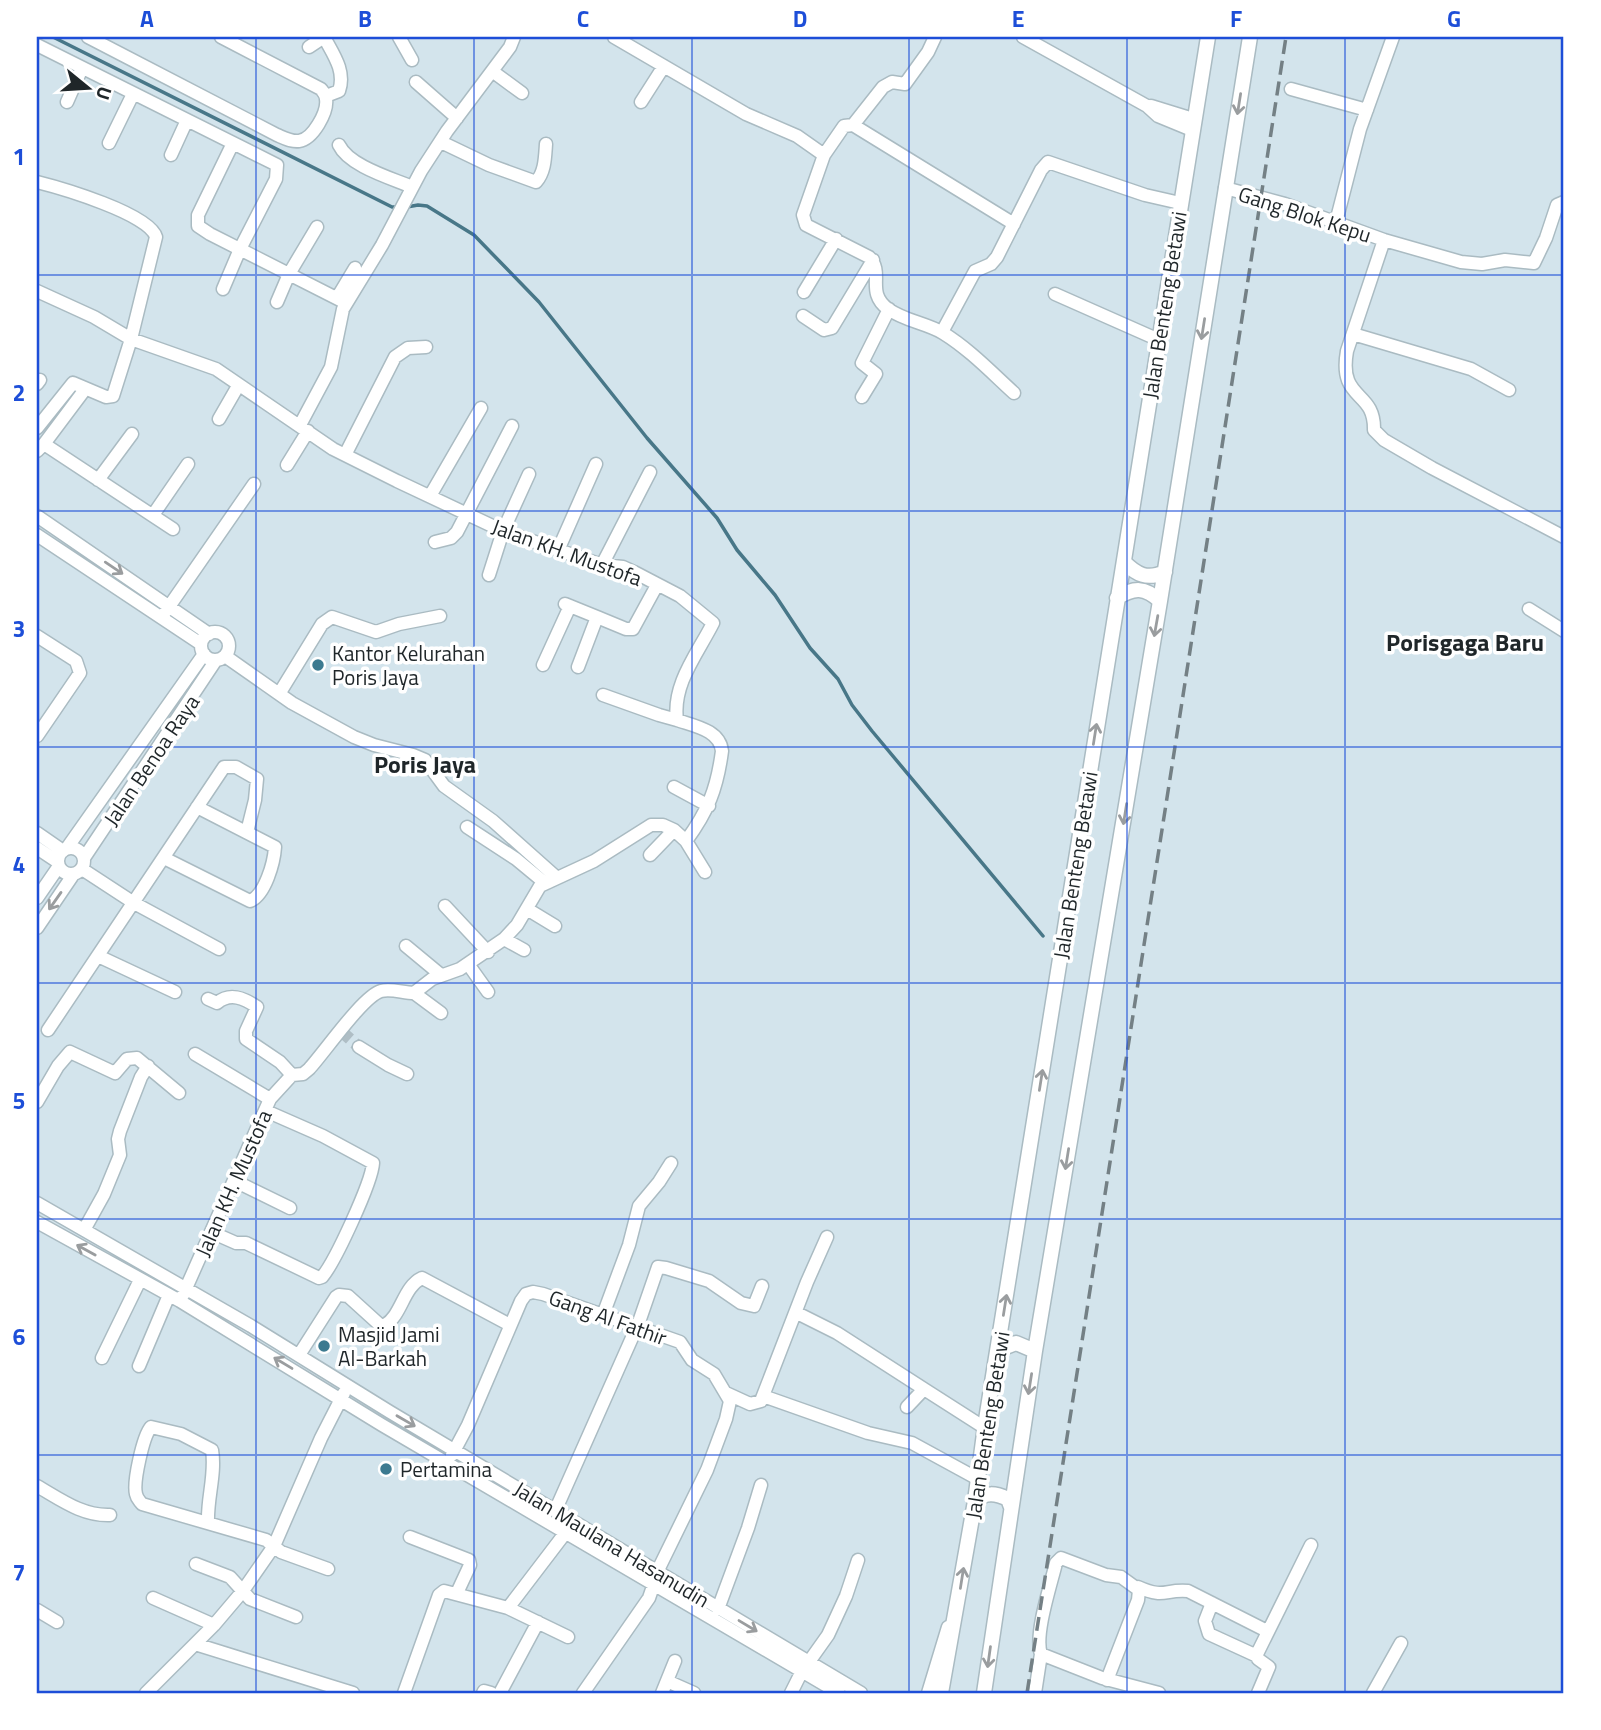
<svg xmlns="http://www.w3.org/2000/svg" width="1601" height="1730" font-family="'Titillium Web',sans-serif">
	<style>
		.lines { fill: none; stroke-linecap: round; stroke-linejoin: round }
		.stream { stroke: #487788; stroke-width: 3.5 }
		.minor-tunnel { stroke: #afbec5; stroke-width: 12; stroke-dasharray: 12 6; stroke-linecap: butt }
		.minor-casing { stroke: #aabbc2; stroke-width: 15 }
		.major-casing { stroke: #aabbc2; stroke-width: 17 }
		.minor { stroke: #fff; stroke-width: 12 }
		.major { stroke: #fff; stroke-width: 14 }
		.rail { stroke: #748085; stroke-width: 3.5; stroke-dasharray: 14 7; stroke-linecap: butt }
		.oneway { stroke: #9a9d9f }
		.grid { fill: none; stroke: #1d4ed8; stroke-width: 2; stroke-opacity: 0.55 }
		.poi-dot { fill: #3c7a90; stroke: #fff; stroke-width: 2.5 }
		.labels { text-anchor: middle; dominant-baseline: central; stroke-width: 7; stroke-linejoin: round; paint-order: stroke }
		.street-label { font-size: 21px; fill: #1f2629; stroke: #fff }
		.poi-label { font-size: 21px; fill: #1f2629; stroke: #fff; text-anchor: start }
		.quarter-label { font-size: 24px; font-weight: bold; fill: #1f2629; stroke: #fff }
		.neatline { fill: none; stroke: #1d4ed8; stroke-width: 2.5 }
		.grid-label { font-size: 23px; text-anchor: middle; font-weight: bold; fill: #1d4ed8 }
	</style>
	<rect width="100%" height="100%" fill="#d3e4ec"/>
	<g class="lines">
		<path class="stream" d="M53,37l339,170h7
			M407,207l11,-2 9,1 47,29 65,67 108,136 70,80 20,32 38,45 35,53 28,31 14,26 20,26 171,205"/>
		<path class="minor-tunnel" d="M341,1031l18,16"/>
		<g class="minor-casing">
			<path id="minor" d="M88,37l189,98c7,3 14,7 22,6 14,-2 29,-29 27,-42 0,-4 -2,-6 -5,-10l-100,-52
				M324,37c9,17 22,34 15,54l-13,5
				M399,37l13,23
				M614,37l132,77 51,22 27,19 -21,60 3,10 63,32c16,16 -4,35 19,52 17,12 38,14 55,24 26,16 48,39 71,60
				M1023,37l124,69 11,10 34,14
				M37,45l240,120 -1,14 -36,70 -17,40
				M309,47l15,-10
				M492,71l30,22
				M416,82l41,36
				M1291,89l76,21
				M67,102l15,-34
				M641,102l23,-36
				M1151,106l42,13
				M853,125l30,-38 9,-5 13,2 23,-32 7,-15
				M441,142l48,23 47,17c9,-10 9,-24 10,-38
				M109,143l24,-49
				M233,143l-35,72v11l12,8 136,69
				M339,145c10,21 52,33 73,42
				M171,155l16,-35
				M824,155l20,-29 9,-1 161,99
				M37,182c24,6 113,32 119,55l-25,102 -18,57 -7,1 -33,-14 -36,45
				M1225,188l60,16 99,36 77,22 21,2 23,-4 29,3 12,-25 11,-33 7,-3
				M1336,222l24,-93 33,-92
				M1384,240l-37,111c-9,51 28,38 27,79l10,10 48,28 132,69
				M37,291l57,26 37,22 85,30 117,80 64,32 106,50 99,34 21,2 11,5 46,24 33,27c-15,30 -41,61 -36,97 17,6 43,10 45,31 -5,38 -14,60 -36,90
				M804,292l32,-53
				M1055,294l104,46
				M337,298l18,-30
				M277,302l12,-28 28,-47
				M803,316l21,14 8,-2 41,-68
				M942,332l33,-61 16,-7 6,-7 44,-87 7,-8 97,33 35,8
				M1353,334l118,35 38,21
				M37,384l3,-4
				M862,397l14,-23 -14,-11 27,-54
				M219,419l19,-33
				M300,425l31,-58 12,-58 39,-64 39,-74 26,-40 63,-84 4,-10
				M44,444l39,-52
				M37,451l7,-7 129,85
				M345,455l50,-98 13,-9 18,-1
				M287,465l21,-34
				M98,480l34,-46
				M430,496l51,-88
				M153,515l35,-51
				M37,516l172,118
				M37,535l164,109
				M435,542l16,-4 6,-6 55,-106
				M559,548l37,-84
				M602,565l48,-93
				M489,575l14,-44 26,-57
				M565,604l32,13
				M1529,609l35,22
				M166,611l88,-127
				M201 646a14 14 0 1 1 28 0a14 14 0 1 1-28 0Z
				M37,636l39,25 4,12 -43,63
				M225,656l67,47 62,34 20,8 39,10 12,5 19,26 49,35 63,56
				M543,665l27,-59
				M578,667l19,-50 29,12h7l24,-44
				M279,694l43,-70 10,-7 44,15 23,-8 41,-8
				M603,695l56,20 18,5
				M674,787l35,19
				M467,827l49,32 29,24
				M37,833l26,18
				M58 861a13 13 0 1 1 26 0a13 13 0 1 1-26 0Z
				M37,848l21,14
				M67,848l137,-194
				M650,855l24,-25
				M84,858l132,-198
				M164,858l86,43c15,-6 24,-38 25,-54l-78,-40
				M82,869l52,34 85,46
				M37,898l22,-32
				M445,906l43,46
				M527,909l28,17
				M37,928l36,-53
				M504,939l20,11
				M406,946l35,29
				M98,956l77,36
				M468,964l20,28
				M414,993l27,20
				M208,999l9,4c13,-11 27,-5 40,4l-11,24v8l34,23 12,13
				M48,1030l176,-263h12l21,12 -2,21 -8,32
				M359,1047l29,18 19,9
				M195,1054l75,45
				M37,1102l21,-36 12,-14 45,21 12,-14 10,-1 42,35
				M235,1181l55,27
				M37,1203l214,123 139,86 471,281
				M37,1222l143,79 202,124 457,268
				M84,1230l20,-36 16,-39 -2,-16 2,-8 21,-54 7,-11
				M211,1232l25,11h10l73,35 3,-1c13,-15 50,-95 51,-114l-50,-27 -57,-25
				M183,1295l87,-196 22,-24 11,-1 6,-5c15,-16 54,-73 72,-78 10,-3 22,2 33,2l18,-14 28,-10 44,-30 13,-14 23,-39 54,-25 57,-36h12l11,5 12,11 19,31
				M797,1313l40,20 87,56
				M603,1315l26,-70 10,-39 20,-24 12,-19
				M299,1355l37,-58 3,-2 9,1 32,29h5c17,-10 18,-38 37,-47l88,47
				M102,1358l38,-78
				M139,1366l30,-71
				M726,1393l24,11 11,-3 46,-119 20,-45
				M763,1396l105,37 44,10 66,36
				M907,1407l17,-18 61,39
				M452,1455l16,-30 53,-124 5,-7 7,-2 10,2 137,48 12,18 22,14 16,27 -4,18 -19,51 -47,96 -11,32 -66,95
				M37,1486c23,13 45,30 73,29
				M556,1509l83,-187 19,-55 8,1 43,13 32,22 13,3 8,-20
				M208,1522c-1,-24 8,-48 4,-72l-31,-16 -30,-7c-8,9 -18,55 -15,67 1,5 3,6 6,10l124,36 15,12 47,17
				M410,1537l59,23 1,5 -13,28
				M196,1564l34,13 20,22 46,18
				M1138,1587c27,12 26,2 50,4l79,40
				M153,1598l61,27
				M1212,1603l-7,18 4,13 48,22
				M508,1608l58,-76
				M718,1609l30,-81 13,-43
				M37,1610l20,12
				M195,1644l158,49
				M1107,1680l31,-80 1,-10 -18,-13 -15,-2 -45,-17 -5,5c-5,21 -22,72 -15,91l61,24 57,15
				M667,1681l27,12
				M146,1693l68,-68 28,-33 32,-46 47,-108 23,-45
				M404,1693l35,-98 5,-4 64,17 60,29
				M483,1693l1,-2 7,2
				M500,1693l38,-71
				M662,1693l13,-32
				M791,1693l10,-20 27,-38 18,-39 12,-36
				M928,1693l20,-66
				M1035,1693l6,-39
				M1258,1693l11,-26 -11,-8 -1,-5 54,-109
				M1373,1693l28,-50"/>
		</g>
		<g class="major-casing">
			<path id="major" d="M1124,562c13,13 23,18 41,10
				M1117,598c17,-11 28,-11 43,3
				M998,1350l18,-7 19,8
				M975,1501c11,-9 20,-8 33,-2l3,8
				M941,1693l34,-192 10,-75 223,-1389
				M984,1693l51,-342 125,-750 90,-564"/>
		</g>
		<use href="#minor" class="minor"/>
		<use href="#major" class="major"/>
		<path class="rail" d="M1027,1693l259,-1656"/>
	</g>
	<defs><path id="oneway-shaft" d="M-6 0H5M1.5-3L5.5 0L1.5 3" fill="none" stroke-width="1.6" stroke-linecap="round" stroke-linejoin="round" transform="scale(1.75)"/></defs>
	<g class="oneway">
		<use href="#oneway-shaft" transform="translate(1239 104) rotate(99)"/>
		<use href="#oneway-shaft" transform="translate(1203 329) rotate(99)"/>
		<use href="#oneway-shaft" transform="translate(114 568) rotate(34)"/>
		<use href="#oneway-shaft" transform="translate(1156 626) rotate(100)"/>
		<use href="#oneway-shaft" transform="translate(1095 734) rotate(-81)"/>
		<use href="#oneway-shaft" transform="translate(1125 814) rotate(99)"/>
		<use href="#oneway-shaft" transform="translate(55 901) rotate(125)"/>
		<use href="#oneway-shaft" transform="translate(1041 1080) rotate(-81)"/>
		<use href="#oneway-shaft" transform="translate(1067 1159) rotate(99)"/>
		<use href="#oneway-shaft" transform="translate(86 1250) rotate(-151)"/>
		<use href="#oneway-shaft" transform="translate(1005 1305) rotate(-81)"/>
		<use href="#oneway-shaft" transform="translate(283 1363) rotate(-149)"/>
		<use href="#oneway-shaft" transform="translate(1030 1384) rotate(99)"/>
		<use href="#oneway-shaft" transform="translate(406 1421) rotate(30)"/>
		<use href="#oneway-shaft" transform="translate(962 1578) rotate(-81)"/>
		<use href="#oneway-shaft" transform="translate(748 1626) rotate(31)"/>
		<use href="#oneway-shaft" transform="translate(989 1657) rotate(98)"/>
	</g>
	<path class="grid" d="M256,37v1656M474,37v1656M692,37v1656M909,37v1656M1127,37v1656M1345,37v1656M37,275h1527M37,511h1527M37,747h1527M37,983h1527M37,1219h1527M37,1455h1527"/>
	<g class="poi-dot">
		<circle cx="318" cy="665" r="7"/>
		<circle cx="324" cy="1346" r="7"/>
		<circle cx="386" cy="1469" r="7"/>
	</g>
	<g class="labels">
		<g class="street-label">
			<text transform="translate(1305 214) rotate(18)">Gang Blok Kepu</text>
			<text transform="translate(1164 305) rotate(-81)">Jalan Benteng Betawi</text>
			<text transform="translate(567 552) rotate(20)">Jalan KH. Mustofa</text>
			<text transform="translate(151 760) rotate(-56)">Jalan Benoa Raya</text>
			<text transform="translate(1075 865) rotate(-81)">Jalan Benteng Betawi</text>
			<text transform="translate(233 1183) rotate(-66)">Jalan KH. Mustofa</text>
			<text transform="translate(608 1317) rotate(20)">Gang Al Fathir</text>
			<text transform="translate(987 1425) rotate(-81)">Jalan Benteng Betawi</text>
			<text transform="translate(612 1544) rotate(31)">Jalan Maulana Hasanudin</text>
		</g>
		<g class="poi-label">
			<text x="332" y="653">Kantor Kelurahan<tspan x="332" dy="24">Poris Jaya</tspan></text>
			<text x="338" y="1334">Masjid Jami<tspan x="338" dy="24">Al-Barkah</tspan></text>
			<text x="400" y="1469">Pertamina</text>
		</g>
		<g class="quarter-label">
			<text x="1465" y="642">Porisgaga Baru</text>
			<text x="425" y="764">Poris Jaya</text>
		</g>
	</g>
	<rect width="1601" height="1730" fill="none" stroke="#ffffff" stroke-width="77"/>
	<g transform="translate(88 88) rotate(108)" stroke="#ffffff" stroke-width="5" paint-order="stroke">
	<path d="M0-5L12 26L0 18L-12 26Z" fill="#1f2629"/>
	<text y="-10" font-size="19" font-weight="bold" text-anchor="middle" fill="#1f2629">U</text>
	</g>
	<rect x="38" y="38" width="1524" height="1654" class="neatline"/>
	<g class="grid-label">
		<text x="147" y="27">A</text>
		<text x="365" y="27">B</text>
		<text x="583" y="27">C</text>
		<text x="800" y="27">D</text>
		<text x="1018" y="27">E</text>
		<text x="1236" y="27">F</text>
		<text x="1454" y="27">G</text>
		<text x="19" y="165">1</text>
		<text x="19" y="401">2</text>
		<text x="19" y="637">3</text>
		<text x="19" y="873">4</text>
		<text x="19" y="1109">5</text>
		<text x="19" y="1345">6</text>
		<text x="19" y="1581">7</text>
	</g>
</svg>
